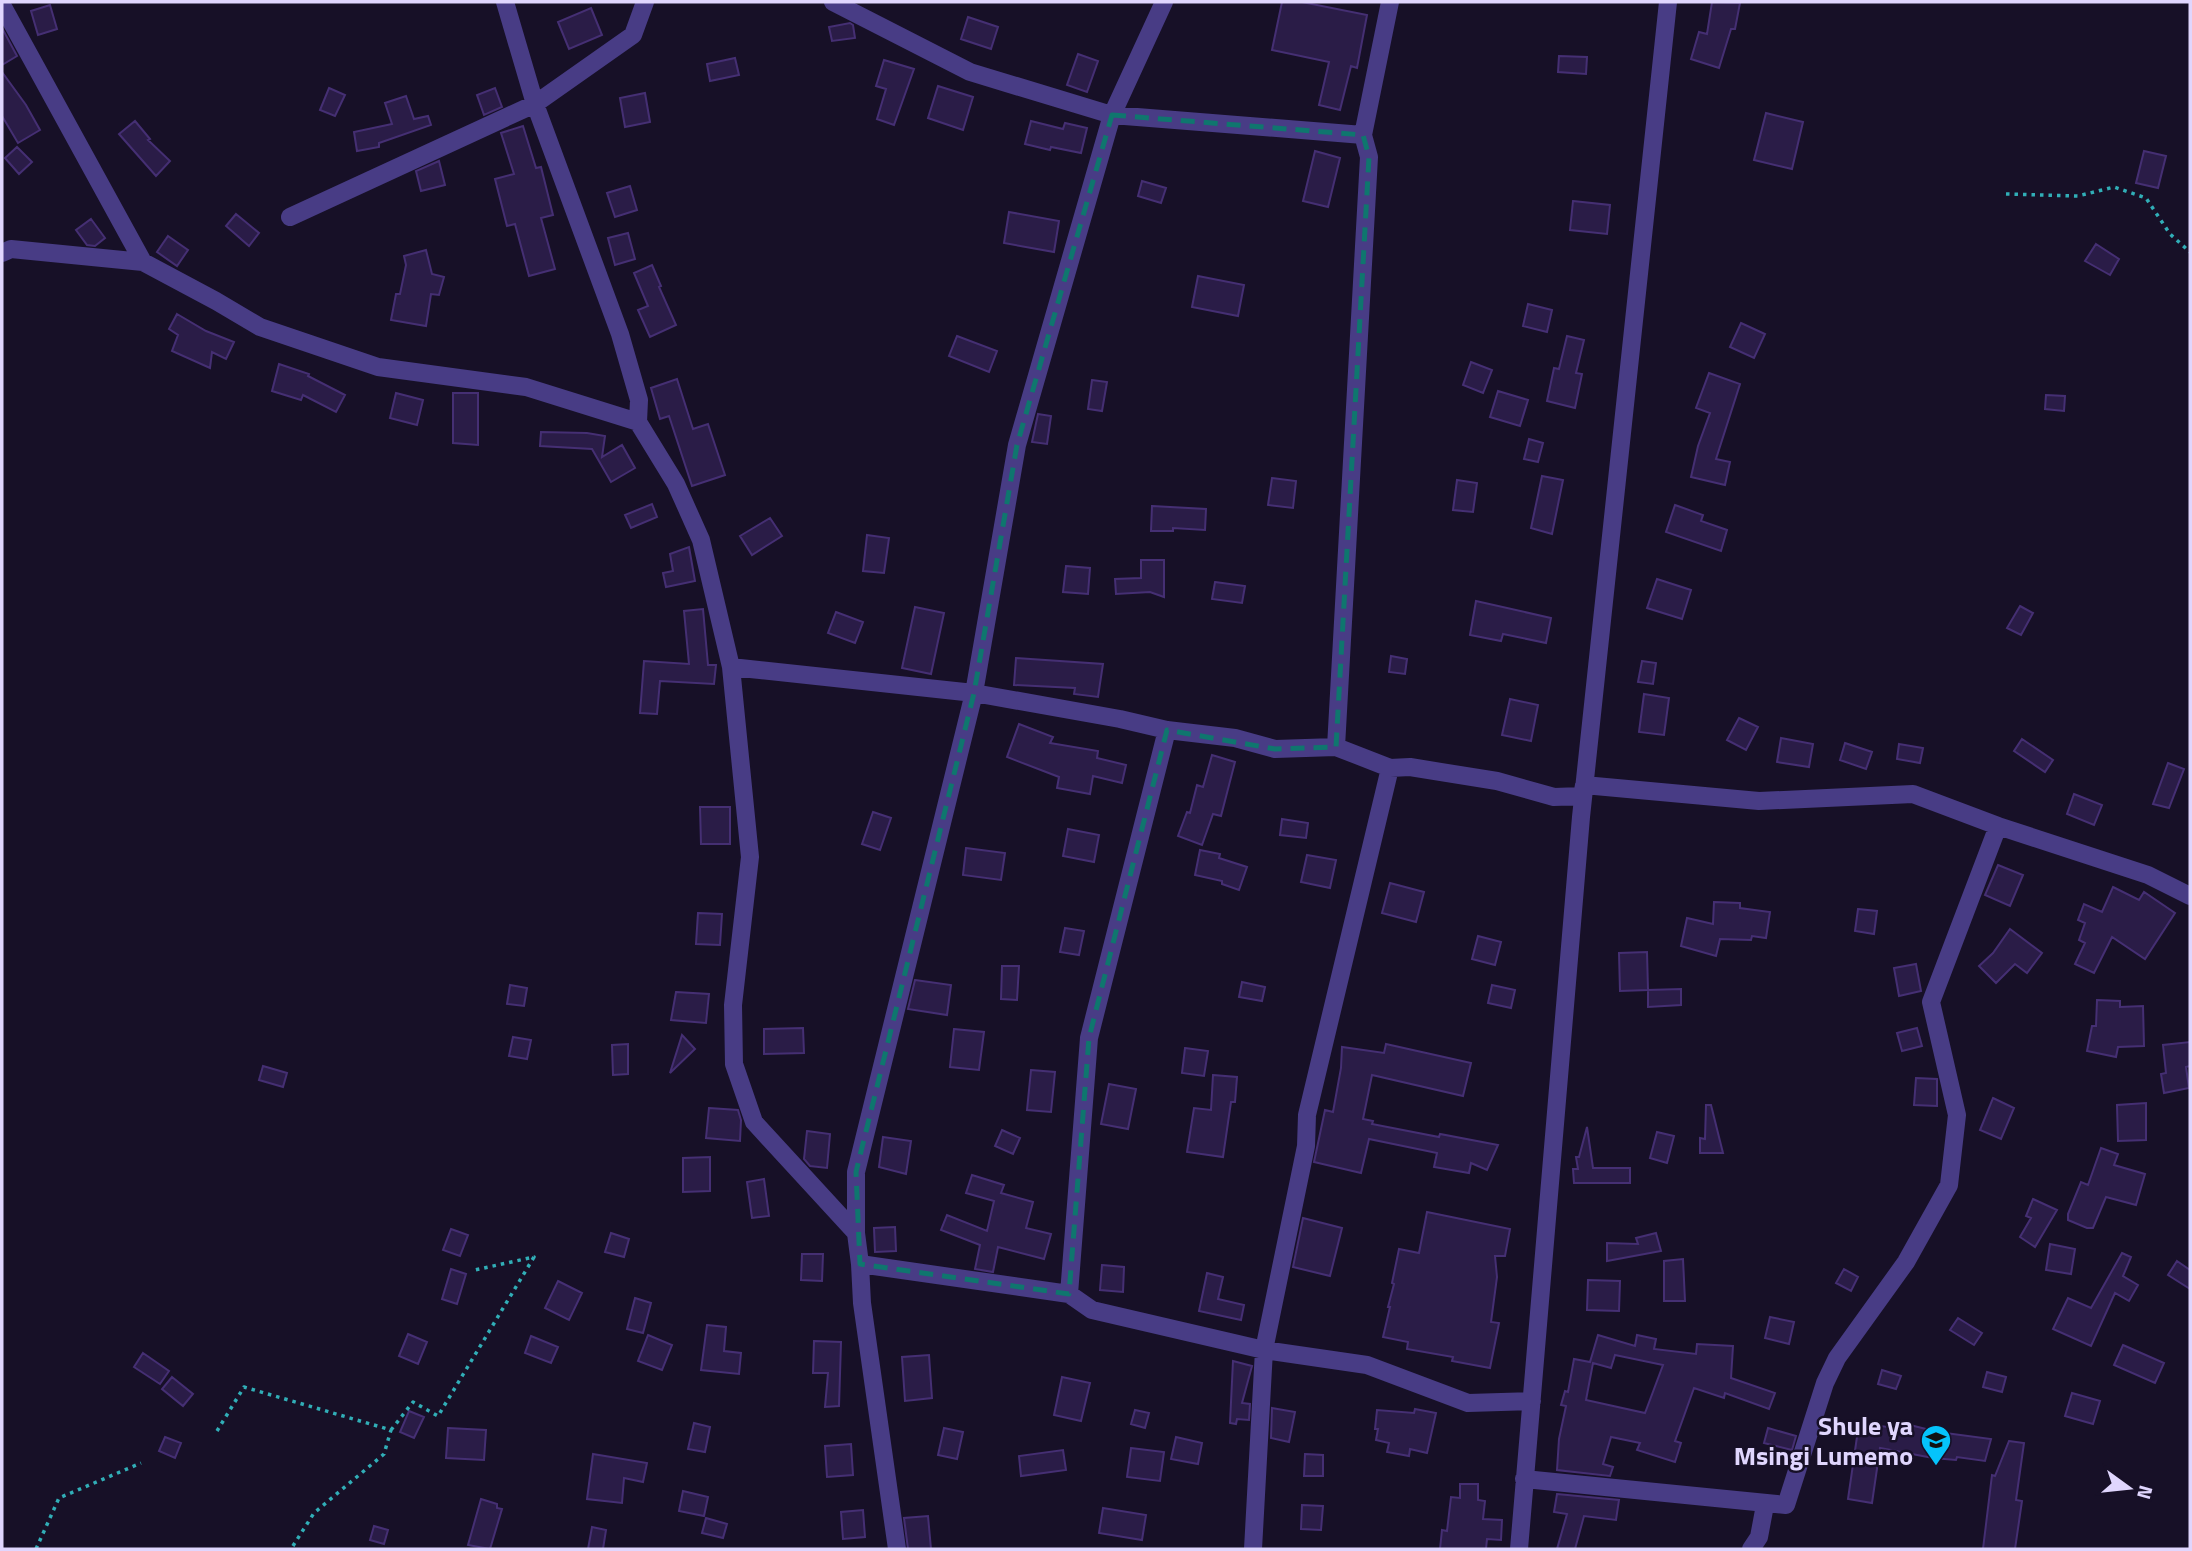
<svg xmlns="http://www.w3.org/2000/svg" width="2192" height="1551" font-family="'Titillium Web',sans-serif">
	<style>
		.building { fill: #2a1c47; stroke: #452f73; stroke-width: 2; fill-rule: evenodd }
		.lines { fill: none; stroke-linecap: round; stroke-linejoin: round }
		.path { stroke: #31aeb7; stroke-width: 3.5; stroke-dasharray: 3.5 5; stroke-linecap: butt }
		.minor { stroke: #483c85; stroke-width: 18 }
		.marked { fill: none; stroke: #0f766e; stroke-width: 5; stroke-dasharray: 14 9; stroke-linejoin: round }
		.labels { text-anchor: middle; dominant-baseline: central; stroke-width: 5; stroke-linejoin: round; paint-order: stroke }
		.poi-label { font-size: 26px; font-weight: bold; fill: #e0d6fe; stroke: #171027; text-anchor: end }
	</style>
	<rect width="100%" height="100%" fill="#171027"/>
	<path class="building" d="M1282,2h20l65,13 -10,53 -6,-2 -11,44 -21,-5 10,-43 -57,-12z
		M1712,2l28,1 -5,26h-4l-12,39 -28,-9 8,-27 8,2z
		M50,5l7,24 -19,6 -7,-24z
		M591,8l11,27 -33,14 -11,-27z
		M968,17l30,10 -7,22 -30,-10z
		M850,23l3,2 2,13 -23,3 -3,-14z
		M2,28l15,28 -15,9z
		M1078,54l20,7 -11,31 -20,-7z
		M1559,56l28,1 -1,17 -28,-2z
		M735,58l4,17 -29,6 -3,-17z
		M884,60l30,9 -20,56 -17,-6 9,-30 -10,-3z
		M2,72l24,33 14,25 -22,13 -16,-27z
		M938,86l35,11 -10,33 -35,-12z
		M329,88l16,7 -10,21 -15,-6z
		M495,88l7,19 -18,8 -7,-20z
		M645,93l5,29 -25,5 -5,-29z
		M406,96l8,23 14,-3 3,9 -52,18v4l-22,4 -3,-19 38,-8 -7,-21z
		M1766,113l37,9 -11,47 -38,-9z
		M135,121l15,18 -2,1 22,21 -14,15 -37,-42z
		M1031,121l32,8 2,-6 22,5 -6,25 -30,-6 -1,3 -25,-6z
		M523,126l13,42 5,-1 12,48 -12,3 14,51 -26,7 -14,-52 -8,2 -12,-47 19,-5 -13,-41z
		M17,147l15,15 -13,12 -14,-16z
		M1315,151l25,7 -12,49 -25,-6z
		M2144,151l22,5 -8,32 -22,-5z
		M439,161l6,24 -24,6 -5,-20z
		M1142,181l24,7 -5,15 -23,-7z
		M630,186l7,24 -22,7 -8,-24z
		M1573,201l37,4 -3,29 -37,-4z
		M1009,212l50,9 -5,31 -50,-9z
		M236,214l23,19 -10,13 -23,-20z
		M91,219l14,19 -10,8 -8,-1 -11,-15z
		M628,233l7,26 -20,6 -7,-27z
		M168,236l20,14 -11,16 -20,-14z
		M2096,244l23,15 -9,16 -25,-14z
		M426,250l6,24 12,3 -5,18 -8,-1 -5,32 -35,-6 5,-26h4l6,-29 -2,-9z
		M652,265l9,21 -2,1 17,38 -26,12 -12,-27 10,-4 -14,-33z
		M1198,276l46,9 -6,31 -46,-9z
		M1528,304l24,6 -5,22 -24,-6z
		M177,314l29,17 28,11 -8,17 -14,-7 -2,16 -38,-17 6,-16 -9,-6z
		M1741,323l24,11 -11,24 -24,-11z
		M957,336l40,15 -8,21 -40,-16z
		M1567,336l17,4 -8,33 6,1 -7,34 -28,-7 7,-33 5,1z
		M1471,362l21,8 -9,23 -20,-8z
		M279,364l30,10 -1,2 37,19 -9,17 -33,-17 -2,5 -29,-9z
		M1709,373l31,11 -24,75 14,3 -5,23 -34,-8 7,-31 12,-33 -14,-5z
		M677,379l16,50 15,-5 17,51 -33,11 -23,-70 -9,3 -9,-31z
		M1092,380l15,2 -5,29 -14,-2z
		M1498,391l30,9 -8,26 -30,-9z
		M396,393l27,7 -6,25 -27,-7z
		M453,393h25v52l-25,-2z
		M2046,395l19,1 -1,15 -19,-2z
		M1038,414l13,2 -4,28 -15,-2z
		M541,432l46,1 18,3 -3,21 20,-12 13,23 -24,14 -19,-33 -52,-3z
		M1529,439l14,4 -5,19 -14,-3z
		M1542,476l21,4 -11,54 -21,-6z
		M1272,478l24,3 -3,27 -25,-3z
		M1457,480l20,3 -4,29 -20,-2z
		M652,504l5,13 -26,11 -6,-13z
		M1675,505l28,10 -2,6 26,9 -6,21 -55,-19z
		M1152,506l54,3 -1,21 -32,-2v3h-22z
		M770,518l12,18 -30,19 -12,-19z
		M867,535l22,3 -5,35 -21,-2z
		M689,547l6,34 -29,6 -3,-14 10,-2 -3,-17z
		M1141,560h23v37l-14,-5 -34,2 -1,-15 26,-1z
		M1066,566l24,2 -2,26 -25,-2z
		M1657,579l34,11 -9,29 -35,-11z
		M1215,582l30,4 -3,17 -30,-4z
		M1476,601l75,17 -5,25 -43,-9 -2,7 -31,-6z
		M2020,606l13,7 -12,22 -14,-7z
		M915,607l29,6 -13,61 -29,-6z
		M703,609l5,56h8l-2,19 -54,-3 -3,33 -17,-1 4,-52 45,3 -5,-53z
		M836,612l27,10 -8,21 -27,-10z
		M1391,656l16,3 -2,15 -16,-2z
		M1016,658l87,6 -5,33 -24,-3 1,-6 -61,-3z
		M1642,661l14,2 -3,21 -15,-2z
		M1644,694l25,4 -5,37 -25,-3z
		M1510,699l28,6 -7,36 -29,-6z
		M1739,718l19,9 -12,23 -19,-10z
		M1019,724l34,13 -3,6 48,8 -1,7 29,7 -4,18 -29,-7 -3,18 -33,-6 2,-11 -52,-20z
		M1781,738l32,6 -4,23 -32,-5z
		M2022,739l31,21 -8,12 -31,-21z
		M1845,743l27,9 -6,17 -26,-9z
		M1899,744l24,4 -3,15 -23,-4z
		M1212,755l23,7 -14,54 -8,-2 -11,31 -24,-9 9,-24 3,1 7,-28 6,2z
		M2168,763l16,6 -15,39 -16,-4z
		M2074,794l28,11 -8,20 -27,-11z
		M700,807h30v37h-29z
		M873,812l18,6 -11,32 -18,-6z
		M1282,819l26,4 -2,15 -26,-3z
		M1068,829l31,6 -5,27 -31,-6z
		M966,848l39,5 -4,27 -38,-5z
		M1200,850l20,4 -1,4 28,9 -8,23 -17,-6v-3l-27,-6z
		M1307,855l29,5 -6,28 -29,-6z
		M1998,865l25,10 -13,31 -25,-11z
		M1390,883l34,9 -8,30 -34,-9z
		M2113,887l26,13 5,-8 31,21 -30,46 -33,-22 -18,36 -19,-9 10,-21 -6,-3 6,-17 -7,-3 6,-16 18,8z
		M1714,902l26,1v5l30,4 -4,26 -14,-2 -1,4 -31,-1 -4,17 -35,-10 6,-28 26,6z
		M1858,909l19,2 -3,23 -19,-3z
		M698,913l24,1 -2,31 -24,-1z
		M1065,928l19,3 -5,24 -19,-3z
		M2010,929l32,24 -15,20 -12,-9 -19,19 -17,-17 14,-13z
		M1478,936l23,6 -6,23 -23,-6z
		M1647,952l1,38 -28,1 -1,-38z
		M1916,964l5,27 -22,5 -5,-28z
		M1002,966h17l-2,34 -16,-1z
		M915,980l36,5 -4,30 -39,-6z
		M1242,982l23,5 -3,14 -23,-4z
		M510,985l17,3 -3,18 -17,-2z
		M1492,985l23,5 -4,18 -23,-5z
		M1681,989v16l-33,2v-17z
		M676,992l33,2 -3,29 -35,-3z
		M2097,1000l23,1v6l23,-1 1,40 -26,1 -2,10 -29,-6 5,-25h4z
		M803,1028l1,25 -40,1v-25z
		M1917,1028l5,18 -20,5 -5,-18z
		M954,1029l30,3 -5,38 -29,-3z
		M682,1035l13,14 -25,24z
		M513,1037l18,3 -4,19 -18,-3z
		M2190,1042v24l-4,1 3,21 -25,5 -3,-19 5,-1 -3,-28z
		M628,1044v30l-15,1 -1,-30z
		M1386,1044l85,19 -8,33 -91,-21 -9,44 10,2 -1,3 67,13 1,-3 58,11 -11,25 -16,-7 -2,10 -35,-6 3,-14 -68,-14 -8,34 -47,-11 11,-52 8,2 8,-44 1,-21 42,6z
		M1185,1048l23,3 -4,25 -22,-3z
		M263,1066l24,7 -4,14 -24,-7z
		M1031,1070l24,2 -4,40 -24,-2z
		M1213,1075l24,2 -2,25h-4l-8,55 -36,-5 7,-44 17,2z
		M1916,1078l21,1v27l-23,-1z
		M1109,1084l27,5 -8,40 -27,-5z
		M1993,1098l21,10 -13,31 -21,-9z
		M2146,1103v37l-28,1 -1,-36z
		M1706,1105h5l12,48h-23v-15l5,1z
		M709,1108l29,2 3,10 -1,21 -34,-3z
		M1587,1127l6,41h37v15h-56l-1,-14h5l-2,-12h3z
		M1002,1130l18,8 -7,16 -18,-8z
		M807,1131l23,3 -3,34 -17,-2 -6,-7z
		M1657,1132l17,4 -7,27 -17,-5z
		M883,1137l28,4 -5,33 -27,-7z
		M2101,1148l17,6 -4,11 31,9 -9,31 -30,-8 -13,31h-6l-19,-8v-6l13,-32 7,3z
		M710,1157v34l-27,1v-34z
		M972,1175l32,10 -3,8 32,9 -7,26 25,6 -7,25 -46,-12 -5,25 -18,-3 5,-24 -39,-15 6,-15 40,16 7,-30 -28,-8z
		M764,1179l5,37 -17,2 -5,-36z
		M2033,1199l24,11 -22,37 -15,-10 11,-19 -5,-2z
		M1427,1212l83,17 -5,27h-10l2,21 -6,45 8,1 -9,45 -38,-7 1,-4 -46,-8 1,-7 -25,-5 7,-30h-2l6,-23 -2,-1 7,-34 20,4z
		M1303,1218l39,10 -12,48 -37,-9z
		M895,1227l1,24 -21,1 -1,-24z
		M451,1229l17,6 -8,21 -17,-6z
		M611,1233l18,6 -5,18 -19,-5z
		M1656,1233l5,18 -54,10v-18l31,1 -2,-6z
		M2050,1244l25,5 -4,25 -25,-4z
		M2122,1253l9,4 -8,19 15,9 -9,16 -14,-8 -24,53 -38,-17 15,-31 23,10z
		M802,1254h21l-1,27 -21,-1z
		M1683,1259l2,42h-21v-40z
		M2177,1261l13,9v19l-22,-14z
		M1102,1265l22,2 -1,25 -23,-2z
		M451,1269l15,5 -9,30 -15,-5z
		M1844,1269l14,8 -7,14 -15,-8z
		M1207,1273l16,4 -5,22 26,6 -3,15 -42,-9z
		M1588,1280l32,1 -1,30 -32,-1z
		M558,1281l24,12 -13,27 -24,-12z
		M635,1298l16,5 -8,30 -16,-4z
		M1770,1317l24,5 -5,22 -24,-6z
		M1958,1318l24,15 -8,12 -24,-15z
		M707,1325l19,2 -2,24 17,2 -2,21 -38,-4z
		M408,1334l19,8 -9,22 -19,-8z
		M648,1335l24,10 -10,25 -24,-9z
		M1598,1335l37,11 2,-11 19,4 -2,10 42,5 1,-10 36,2 -2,32 44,15 -6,16 -44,-16 -1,5 -30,-10 -19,53 6,2 -6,19 -38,-12 3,-7 -29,-6 -8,27 10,3 -3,9 -53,-6 2,-31 7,-33 -5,-1 4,-14 3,1 6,-33 16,3zM1615,1355l48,10 -18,48 -59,-13 7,-37 18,5z
		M531,1336l27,11 -7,16 -26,-10z
		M814,1341l27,1 -2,64 -14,1 3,-34h-15z
		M2123,1345l41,18 -9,20 -41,-18z
		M143,1353l26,18 -9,13 -26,-17z
		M929,1355l3,43 -27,3 -3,-44z
		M1233,1361l19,5 -10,37 8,1 -1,16 -12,-1 -1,5 -6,-1z
		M1882,1370l19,6 -5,13 -18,-5z
		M1987,1372l19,5 -4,15 -19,-5z
		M172,1377l21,17 -10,12 -21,-17z
		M1062,1377l28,6 -9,38 -27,-6z
		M2072,1393l28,8 -7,23 -28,-8z
		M1272,1408l23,4 -6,30 -18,-4z
		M1415,1409l21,4 -9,40 -17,-4 -1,7 -22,-4 2,-9 -13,-3 2,-11h-3l2,-19 37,3z
		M1135,1410l14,3 -4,15 -14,-4z
		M409,1411l15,6 -10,21 -14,-6z
		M694,1423l16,4 -5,25 -17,-3z
		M1859,1423l50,7 1,-5 28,7 53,7 -6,22 -28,-4 -1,3 -23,-2 -53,-10 -8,55 -24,-4z
		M448,1428l38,2 -2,30 -38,-2z
		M944,1428l19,4 -6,27 -19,-4z
		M1768,1428l28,8 -4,14 -28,-7z
		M165,1437l16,6 -6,15 -16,-7z
		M1176,1437l26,6 -4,21 -27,-5z
		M2009,1441l15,2 -8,57 6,1 -7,48h-32l9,-74 3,1z
		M851,1444l2,31 -26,2 -2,-31z
		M1131,1448l33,4 -4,29 -33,-4z
		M1063,1450l3,20 -45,6 -2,-20z
		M593,1454l54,9 -4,19 -19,-4 -2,25 -35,-4z
		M1305,1454l18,1v21h-19z
		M1460,1484h18v16l7,1 -2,18 19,1 -1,20 -14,-1 -1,10h-46l2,-19 5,1 4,-34 9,1z
		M683,1491l25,6 -4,19 -25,-5z
		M1557,1494l62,6 -3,20 -32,-4 -9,33h-18l10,-35 -13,-2z
		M481,1499l16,5v4l5,1 -12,40 -22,-4z
		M1302,1505l21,1 -2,24 -20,-1z
		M1103,1508l43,7 -4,25 -43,-7z
		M863,1510l2,27 -22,2 -2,-27z
		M928,1516l3,33h-23l-4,-31z
		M706,1518l21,6 -4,14 -21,-5z
		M374,1526l14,4 -4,14 -14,-4z
		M592,1527l14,3 -3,19h-15z"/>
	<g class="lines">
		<path class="path" d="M2006,194l72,2 36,-9 32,11 24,36 20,18
			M391,1430l22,-28 25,14 96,-159 -59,13
			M217,1431l27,-44 147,43 -7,24 -70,59 -23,36
			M36,1549l23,-51 82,-35"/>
		<path class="minor" d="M505,2l30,102 85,230 19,66 -1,22 38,62 25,56 30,127 19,190 -17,148 1,59 20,58 102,111
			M833,2l137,70 142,43 251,20
			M2,5l141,257
			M290,217l245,-113 98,-69 12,-33
			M2,253l9,-4 132,13 73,39 44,26 118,40 148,20 112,35
			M731,667l243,26 146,26 47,11 68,8 40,11 61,-2 54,21 20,-1 87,14 57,16 28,-1 2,-11 175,16 154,-7 85,32 150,49 42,21
			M1336,747l33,-590 -6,-22 27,-133
			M860,1264l209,30 23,16 172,40 103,15 101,38 64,-2
			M1069,1294l20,-256 78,-308
			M1524,1479l262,26 39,-122 12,-25 69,-96 43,-77 8,-70 -26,-113 67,-176
			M897,1549l-35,-246 -2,-39 -4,-31v-61l118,-479 43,-248 95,-330 52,-113
			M1253,1549l11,-199 42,-204 1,-31 83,-347
			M1519,1549l62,-732 87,-815
			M1751,1549l8,-12 6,-32"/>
	</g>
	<path class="marked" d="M1112,115l251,20 6,22 -33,590 -61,2 -108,-19 -78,308 -20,256 -209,-30 -4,-92 118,-479 43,-248z"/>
	<defs>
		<g id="school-pin" transform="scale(1.575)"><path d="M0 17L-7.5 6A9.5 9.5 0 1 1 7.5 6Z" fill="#05c3fb" stroke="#171027"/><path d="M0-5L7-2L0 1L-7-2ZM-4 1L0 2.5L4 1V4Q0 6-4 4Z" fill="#111"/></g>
	</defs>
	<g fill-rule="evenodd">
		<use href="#school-pin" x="1936" y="1440"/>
	</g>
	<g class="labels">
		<g class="poi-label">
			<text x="1913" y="1425">Shule ya<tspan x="1913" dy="30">Msingi Lumemo</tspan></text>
		</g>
	</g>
	<rect width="2192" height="1551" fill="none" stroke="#e0d6fe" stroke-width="7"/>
	<g transform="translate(2129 1488) rotate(105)" stroke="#171027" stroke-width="5" paint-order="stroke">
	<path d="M0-5L12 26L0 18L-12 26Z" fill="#e0d6fe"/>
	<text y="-10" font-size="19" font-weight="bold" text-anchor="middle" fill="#e0d6fe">N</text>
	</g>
</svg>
